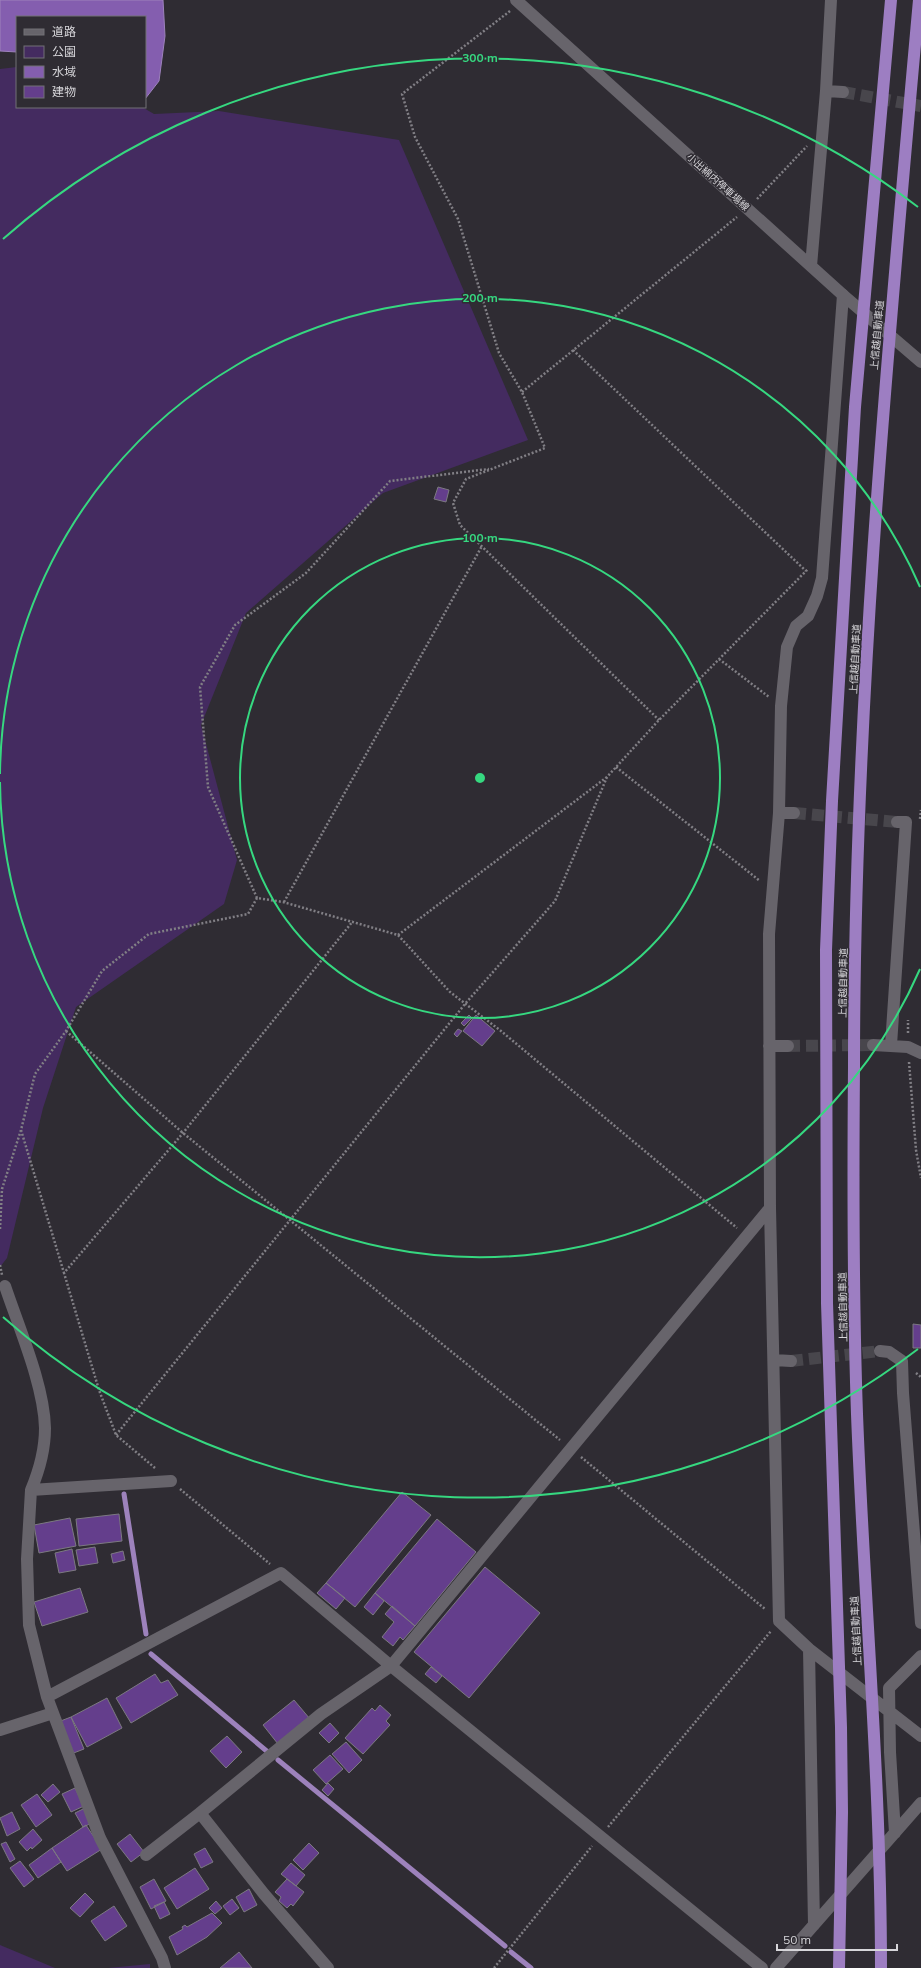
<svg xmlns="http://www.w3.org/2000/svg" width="921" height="1968" font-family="Mulish,'Noto Sans JP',sans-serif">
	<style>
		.green { fill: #442b60 }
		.water { fill: #845eaf; stroke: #9d82bc }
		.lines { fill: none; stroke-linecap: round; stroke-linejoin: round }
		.stream { stroke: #9d82bc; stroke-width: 5 }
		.building { fill: #643e8c; stroke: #7c7981 }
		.street-tunnel { stroke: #48464c; stroke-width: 12; stroke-dasharray: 12 6; stroke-linecap: butt }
		.path { stroke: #817f85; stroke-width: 2.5; stroke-dasharray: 2 2; stroke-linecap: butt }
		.street { stroke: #67646b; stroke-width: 12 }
		.secondary { stroke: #67646b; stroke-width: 12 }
		.highway { stroke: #9d7ec2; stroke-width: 12 }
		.ring { fill: none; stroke: #36d880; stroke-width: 2 }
		.labels { text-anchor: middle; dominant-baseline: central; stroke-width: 3; stroke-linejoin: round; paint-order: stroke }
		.street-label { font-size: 10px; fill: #d7d6da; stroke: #2f2c33 }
		.centre { fill: #36d880; stroke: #2f2c33; stroke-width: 2 }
		.ring-label { font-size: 12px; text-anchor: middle; font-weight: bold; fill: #36d880; stroke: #2f2c33; stroke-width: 3; stroke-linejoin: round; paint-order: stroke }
	</style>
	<rect width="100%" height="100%" fill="#2f2c33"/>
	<path class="green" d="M17,67v40h125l12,7 65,-3 180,29 129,300 -145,53 -137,120 -45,112 36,135 -13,44 -148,103 -33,101 -36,150 -7,9v-1198z
		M0,1945l55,23h-55z
		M150,1964v4h-42z"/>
	<path class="water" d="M0,0h163l2,36 -6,45 -14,18v-82h-128v35l-17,-1z"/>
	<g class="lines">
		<path class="stream" d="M124,1494l22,140
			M151,1654l118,99
			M278,1760l227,186
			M511,1952l20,16"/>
	</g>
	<path class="building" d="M438,487l11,3 -3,12 -12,-3z
		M469,1015l3,3 -8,8 -3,-3z
		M476,1015l19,16 -13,15 -19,-15z
		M458,1029l4,2 -5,6 -3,-3z
		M913,1324l8,1v23h-8z
		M402,1492l29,23 -76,92 -29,-24z
		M119,1514l3,27 -43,5 -3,-27z
		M70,1518l6,28 -37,7 -5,-28z
		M437,1519l39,33 -61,74 -40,-33z
		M95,1547l3,16 -19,3 -3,-16z
		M72,1549l4,21 -17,3 -4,-20z
		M123,1551l2,9 -12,3 -2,-9z
		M485,1567l55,46 -71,85 -55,-46z
		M326,1583l19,15 -9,11 -19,-16z
		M80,1588l8,24 -46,14 -8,-24z
		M375,1593l9,8 -11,14 -9,-8z
		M392,1606l23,20 -12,14 -3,-3 -7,9 -11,-9 12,-15 -9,-8z
		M431,1667l11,9 -6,7 -11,-9z
		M155,1674l6,9 7,-3 10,15 -47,28 -15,-25z
		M107,1698l15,30 -35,19 -16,-30z
		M294,1700l16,19 -32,25 -15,-19z
		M380,1705l11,10 -5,6 4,4 -27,29 -18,-16 27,-30 3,3z
		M71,1717l13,32 -13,5 -13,-32z
		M330,1723l9,10 -10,10 -10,-10z
		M227,1736l15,16 -16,16 -16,-17z
		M346,1742l16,18 -13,13 -17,-19z
		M330,1755l13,14 -17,15 -13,-14z
		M328,1783l6,6 -6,7 -6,-6z
		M53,1784l7,8 -12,10 -7,-7z
		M75,1788l9,18 -13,6 -9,-18z
		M37,1794l15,21 -16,12 -15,-22z
		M85,1808l7,15 -9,4 -8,-14z
		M12,1812l8,17 -13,7 -7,-18z
		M86,1825l16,24 -35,22 -15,-23z
		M33,1829l9,11 -10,9 -1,-2 -4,4 -8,-9z
		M130,1834l14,18 -13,10 -14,-18z
		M6,1842l9,17 -5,3 -9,-18z
		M309,1843l10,10 -16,17 -10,-10z
		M52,1848l9,14 -23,16 -9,-13z
		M205,1848l8,14 -12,6 -7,-14z
		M20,1861l14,18 -10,8 -14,-19z
		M291,1863l14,12 -9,11 -15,-12z
		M195,1868l14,21 -32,20 -13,-21z
		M154,1879l12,22 -15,8 -11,-22z
		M287,1879l17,13 -11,14 -2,-2 -4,4 -8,-7 2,-4 -6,-5z
		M249,1889l8,16 -13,7 -8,-15z
		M85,1893l9,9 -14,15 -10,-9z
		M232,1899l7,9 -9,7 -7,-9z
		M216,1901l6,7 -7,6 -6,-6z
		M164,1902l6,12 -10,5 -6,-13z
		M114,1906l13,20 -22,15 -14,-20z
		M212,1913l10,10 -15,14 -30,18 -8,-18 14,-8 -1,-2 3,-2 2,2z
		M239,1952l13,16h-32z"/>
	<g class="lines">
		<path class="street-tunnel" d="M843,92l78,14
			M794,813l103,9
			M788,1046l85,-1
			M791,1361l89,-10"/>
		<path class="path" d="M510,11l-108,83 13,43 43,82 41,134 23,39 23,56 -79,31 -13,24 7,22 199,195
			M757,199l50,-53
			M573,350l233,221
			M522,392l215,-175
			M719,659l50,38
			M616,767l144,114
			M920,819l1,-9
			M257,898l-49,-111 -8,-100 35,-62 71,-52 84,-92 99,-12
			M284,902l198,-356
			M398,935l209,-158
			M66,1031l117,102 377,307
			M908,1033v-13
			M909,1062l7,88 5,28
			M21,1130l43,143
			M0,1229l2,-40 19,-59 14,-56 31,-43 36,-60 47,-37 99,-20 9,-16 26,4 115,33 52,57 51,39 236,197
			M0,1265l2,10
			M916,1373l5,4
			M116,1435l349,-431 90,-103 52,-124 52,-57 149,-151
			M581,1457l184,152
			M155,1468l-39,-33 -17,-45 -35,-117 119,-140 170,-212
			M180,1489l90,75
			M608,1827l163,-196
			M494,1968l98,-122"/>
		<path class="street" d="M843,295l-21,283 -5,18 -9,20 -12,10 -9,21 -6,59 -2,107 -10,121 1,274 9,413 30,28 112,87
			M779,813h15
			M873,1045l35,2 13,6
			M891,1045l15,-223h-9
			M769,1046h19
			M5,1286c14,42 39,99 40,142 0,22 -6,43 -14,62
			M880,1351l9,1 13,9 1,32 18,230
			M774,1360l17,1
			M809,1649l5,276
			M47,1697l234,-124 110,93 371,302
			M0,1730l53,-17
			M895,1833l-5,-81 -1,-64 32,-32
			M146,1855l54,-42
			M165,1968l-3,-10 -62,-120 -53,-141 -18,-72 -2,-66 4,-69 140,-9
			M328,1968l-64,-74 -64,-81 121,-99 70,-48 379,-458
			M776,1968l145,-165"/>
		<path class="secondary" d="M516,0l327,295 78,67
			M826,91l17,1
			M811,266l15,-175 5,-91"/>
		<path class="highway" d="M839,1968l3,-156 -1,-85 -14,-424 -1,-353 6,-149 23,-394 36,-407
			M881,1968c0,-185 -17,-369 -24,-554 -4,-115 -4,-231 -3,-347 0,-356 33,-712 65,-1067"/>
	</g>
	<g class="ring">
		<circle cx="480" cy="778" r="240"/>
		<path d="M920 969A480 480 0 0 1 0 782M0 774A480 480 0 0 1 920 587"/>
		<path d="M918 1349A720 720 0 0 1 3 1317M3 239A720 720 0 0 1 918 207"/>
	</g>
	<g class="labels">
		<g class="street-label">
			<text transform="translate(718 182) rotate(42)">小出綿内停車場線</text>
			<text transform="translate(877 335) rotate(-85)">上信越自動車道</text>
			<text transform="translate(855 659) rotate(-87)">上信越自動車道</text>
			<text transform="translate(843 983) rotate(-89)">上信越自動車道</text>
			<text transform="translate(843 1307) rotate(-91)">上信越自動車道</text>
			<text transform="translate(856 1631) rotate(-93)">上信越自動車道</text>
		</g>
	</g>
	<circle cx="480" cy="778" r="6" class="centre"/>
	<g class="ring-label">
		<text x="480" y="62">300 m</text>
		<text x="480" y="302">200 m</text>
		<text x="480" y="542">100 m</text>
	</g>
	<rect x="16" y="16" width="130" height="92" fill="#2f2c33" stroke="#727076"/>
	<rect x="24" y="29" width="20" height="6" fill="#67646b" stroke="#727076"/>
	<text x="52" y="36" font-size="12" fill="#d7d6da">道路</text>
	<rect x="24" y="46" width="20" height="12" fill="#442b60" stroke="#727076"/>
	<text x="52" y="56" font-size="12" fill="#d7d6da">公園</text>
	<rect x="24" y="66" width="20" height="12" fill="#845eaf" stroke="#727076"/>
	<text x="52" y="76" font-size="12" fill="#d7d6da">水域</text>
	<rect x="24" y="86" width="20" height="12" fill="#643e8c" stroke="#727076"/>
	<text x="52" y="96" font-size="12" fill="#d7d6da">建物</text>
	<path d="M777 1944v6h120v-6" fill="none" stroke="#d7d6da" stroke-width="2"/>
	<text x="783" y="1944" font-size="12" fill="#d7d6da" stroke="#2f2c33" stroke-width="3" paint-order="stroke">50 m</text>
</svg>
